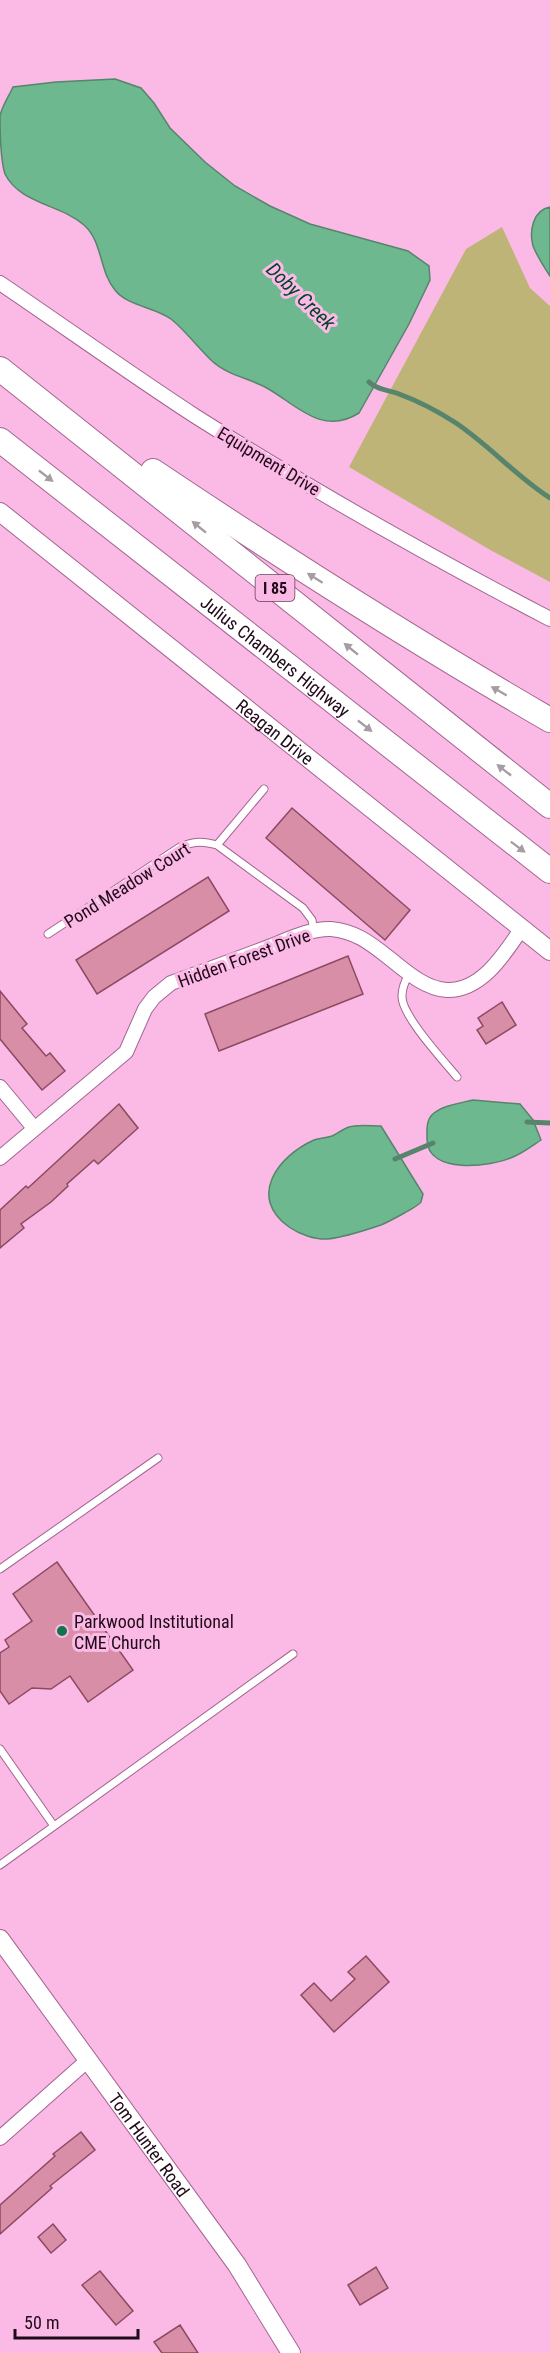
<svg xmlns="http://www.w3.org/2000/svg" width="550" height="2353" font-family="'Roboto Condensed',sans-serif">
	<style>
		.green { fill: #bfb477 }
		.water { fill: #6eb88f; stroke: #57846c; stroke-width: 1.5 }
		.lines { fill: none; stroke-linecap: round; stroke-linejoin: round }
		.stream { stroke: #57846c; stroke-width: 5 }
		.building { fill: #d88ea6; stroke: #8c4a61; stroke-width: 1.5 }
		.lane-casing { stroke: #a26690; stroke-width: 9 }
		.street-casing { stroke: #a26690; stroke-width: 16 }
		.secondary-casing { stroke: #a26690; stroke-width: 20 }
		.highway-casing { stroke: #a26690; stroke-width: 26 }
		.lane { stroke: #fff; stroke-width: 7 }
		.street { stroke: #fff; stroke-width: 14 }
		.secondary { stroke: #fff; stroke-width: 18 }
		.highway { stroke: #fff; stroke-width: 24 }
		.oneway { fill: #a69da3 }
		.poi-dot { fill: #12744a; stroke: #fbbae6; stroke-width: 2 }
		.labels { text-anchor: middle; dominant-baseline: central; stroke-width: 6; stroke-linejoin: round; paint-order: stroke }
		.shield { fill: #fbbae6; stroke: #623f57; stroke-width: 1.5 }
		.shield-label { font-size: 16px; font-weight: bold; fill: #210a1a }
		.street-label { font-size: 18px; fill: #210a1a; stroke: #fbbae6 }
		.poi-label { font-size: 18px; fill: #210a1a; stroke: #fbbae6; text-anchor: start }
		.water-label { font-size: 20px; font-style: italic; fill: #06442a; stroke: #fbbae6 }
	</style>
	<rect width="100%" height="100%" fill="#fbbae6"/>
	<path class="green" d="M502,227l28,61 20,18v276l-58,-31 -143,-84 117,-218z"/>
	<path class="water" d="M115,79l26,9 13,15 16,25 35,34 30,24 35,20 40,18 98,27 21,15 1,14 -21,44 -50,89c-38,24 -64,-10 -94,-26 -17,-9 -38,-12 -53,-26 -14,-13 -26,-30 -41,-42 -16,-12 -44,-13 -56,-29 -16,-19 -12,-48 -31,-65 -24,-21 -64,-21 -79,-51 -5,-16 -5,-41 -5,-58 2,-10 9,-20 13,-29l43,-5z
		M550,207v69c-6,-9 -13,-20 -17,-30 -4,-15 0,-36 17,-39z
		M473,1100l47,4 13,16 8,20c-9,6 -18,13 -28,17 -22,10 -86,18 -86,-18 0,-10 -1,-20 7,-26 10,-8 27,-10 39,-13z
		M381,1126l42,68c0,1 -2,7 -2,8 -2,4 -35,21 -40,23 -18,6 -35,12 -53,14 -13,1 -29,-5 -39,-12 -42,-30 -11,-71 25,-87 6,-2 12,-2 18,-4 6,-3 11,-7 17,-9 9,-3 22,-1 32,-1z"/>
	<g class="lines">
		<path class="stream" d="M369,382c8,8 20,8 30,12 19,7 40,18 57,29 34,23 60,53 94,75
			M527,1122l23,1
			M395,1159l38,-16"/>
	</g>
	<path class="building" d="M292,808l118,102 -25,30 -119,-102z
		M208,877l21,34 -132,83 -21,-34z
		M348,956l15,38 -144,57 -14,-37z
		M0,991l27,33 -5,4 24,28 4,-3 15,18 -23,19 -42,-51z
		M502,1002l14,23 -30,19 -9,-14 6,-4 -5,-8z
		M119,1104l19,24 -40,36 -4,-4 -27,24 1,2 -17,16 -30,22 3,4 -24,20v-38l26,-24 2,2z
		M57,1562l76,108 -45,32 -18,-26 -19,13 -19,-1 -23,16 -9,-13v-38l9,-6 -4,-7 27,-19 -19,-27z
		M366,1956l23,26 -55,50 -33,-37 13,-12 17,18 24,-22 -7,-7z
		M81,2132l14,18 -45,36 2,2 -52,46v-29l55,-49 -2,-2z
		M53,2224l13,16 -15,13 -13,-16z
		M376,2267l12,21 -28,17 -12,-20z
		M100,2271l33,40 -17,14 -34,-40z
		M180,2325l18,28h-36l-8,-11z"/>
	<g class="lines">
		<g class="lane-casing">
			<path id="lane" d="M217,845l47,-56
				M48,934l132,-87c14,-6 23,-6 37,-2l86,63 9,12 2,12
				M409,974c-4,7 -7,14 -7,22 -1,19 42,65 55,81
				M0,1569l158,-111
				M0,1749l54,77
				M0,1865l293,-211"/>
		</g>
		<g class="street-casing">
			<path id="street" d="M0,283c65,44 129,90 195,133 115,73 234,140 355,203
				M0,1087l34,41
				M0,1158l126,-106 19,-43 9,-12 17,-14c31,-11 63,-23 95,-35 19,-7 44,-20 65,-19 24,2 39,14 57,28 16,13 37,32 59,33 35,1 58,-37 75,-62
				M0,2138l88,-78"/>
		</g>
		<g class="secondary-casing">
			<g id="secondary">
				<path id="s1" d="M0,512l550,439"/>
				<path id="s2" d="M0,1939l237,326 54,88"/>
			</g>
		</g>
		<g class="highway-casing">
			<g id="highway">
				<path d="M0,369l550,437"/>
				<path id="s3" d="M0,440l550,431"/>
				<path d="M153,471c130,87 262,171 397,249"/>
			</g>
		</g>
		<use href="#lane" class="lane"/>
		<use href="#street" class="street"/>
		<use href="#secondary" class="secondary"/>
		<use href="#highway" class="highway"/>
	</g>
	<defs><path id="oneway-solid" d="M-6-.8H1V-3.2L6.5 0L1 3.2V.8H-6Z" transform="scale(1.5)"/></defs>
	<g class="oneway">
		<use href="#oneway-solid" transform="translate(46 476) rotate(38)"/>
		<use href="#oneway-solid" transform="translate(199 527) rotate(-141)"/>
		<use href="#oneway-solid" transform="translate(315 578) rotate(-148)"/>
		<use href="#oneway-solid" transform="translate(351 649) rotate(-141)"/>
		<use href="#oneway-solid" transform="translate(499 691) rotate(-150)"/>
		<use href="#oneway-solid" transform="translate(365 726) rotate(38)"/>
		<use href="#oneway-solid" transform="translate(504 770) rotate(-142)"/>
		<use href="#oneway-solid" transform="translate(518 847) rotate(37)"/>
	</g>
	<circle class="poi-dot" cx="62" cy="1631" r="6"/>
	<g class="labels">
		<rect class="shield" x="255.5" y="575" width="39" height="26" rx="4.5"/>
		<g class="shield-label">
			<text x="275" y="588">I 85</text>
		</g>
		<g class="street-label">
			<text transform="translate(269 461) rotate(31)">Equipment Drive</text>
			<text stroke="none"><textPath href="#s3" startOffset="350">Julius Chambers Highway</textPath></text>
			<text stroke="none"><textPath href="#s1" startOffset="352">Reagan Drive</textPath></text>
			<text transform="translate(127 885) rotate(-32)">Pond Meadow Court</text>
			<text transform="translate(244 958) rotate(-20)">Hidden Forest Drive</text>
			<text stroke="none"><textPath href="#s2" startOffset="254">Tom Hunter Road</textPath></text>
		</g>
		<g class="poi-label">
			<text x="74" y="1621">Parkwood Institutional<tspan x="74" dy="21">CME Church</tspan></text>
		</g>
		<g class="water-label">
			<text transform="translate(301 296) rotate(44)">Doby Creek</text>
		</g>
	</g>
	<path d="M15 2329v9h123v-9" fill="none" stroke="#210a1a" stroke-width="3"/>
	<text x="24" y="2329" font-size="18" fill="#210a1a" stroke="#fbbae6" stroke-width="4.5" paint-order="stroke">50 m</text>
</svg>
